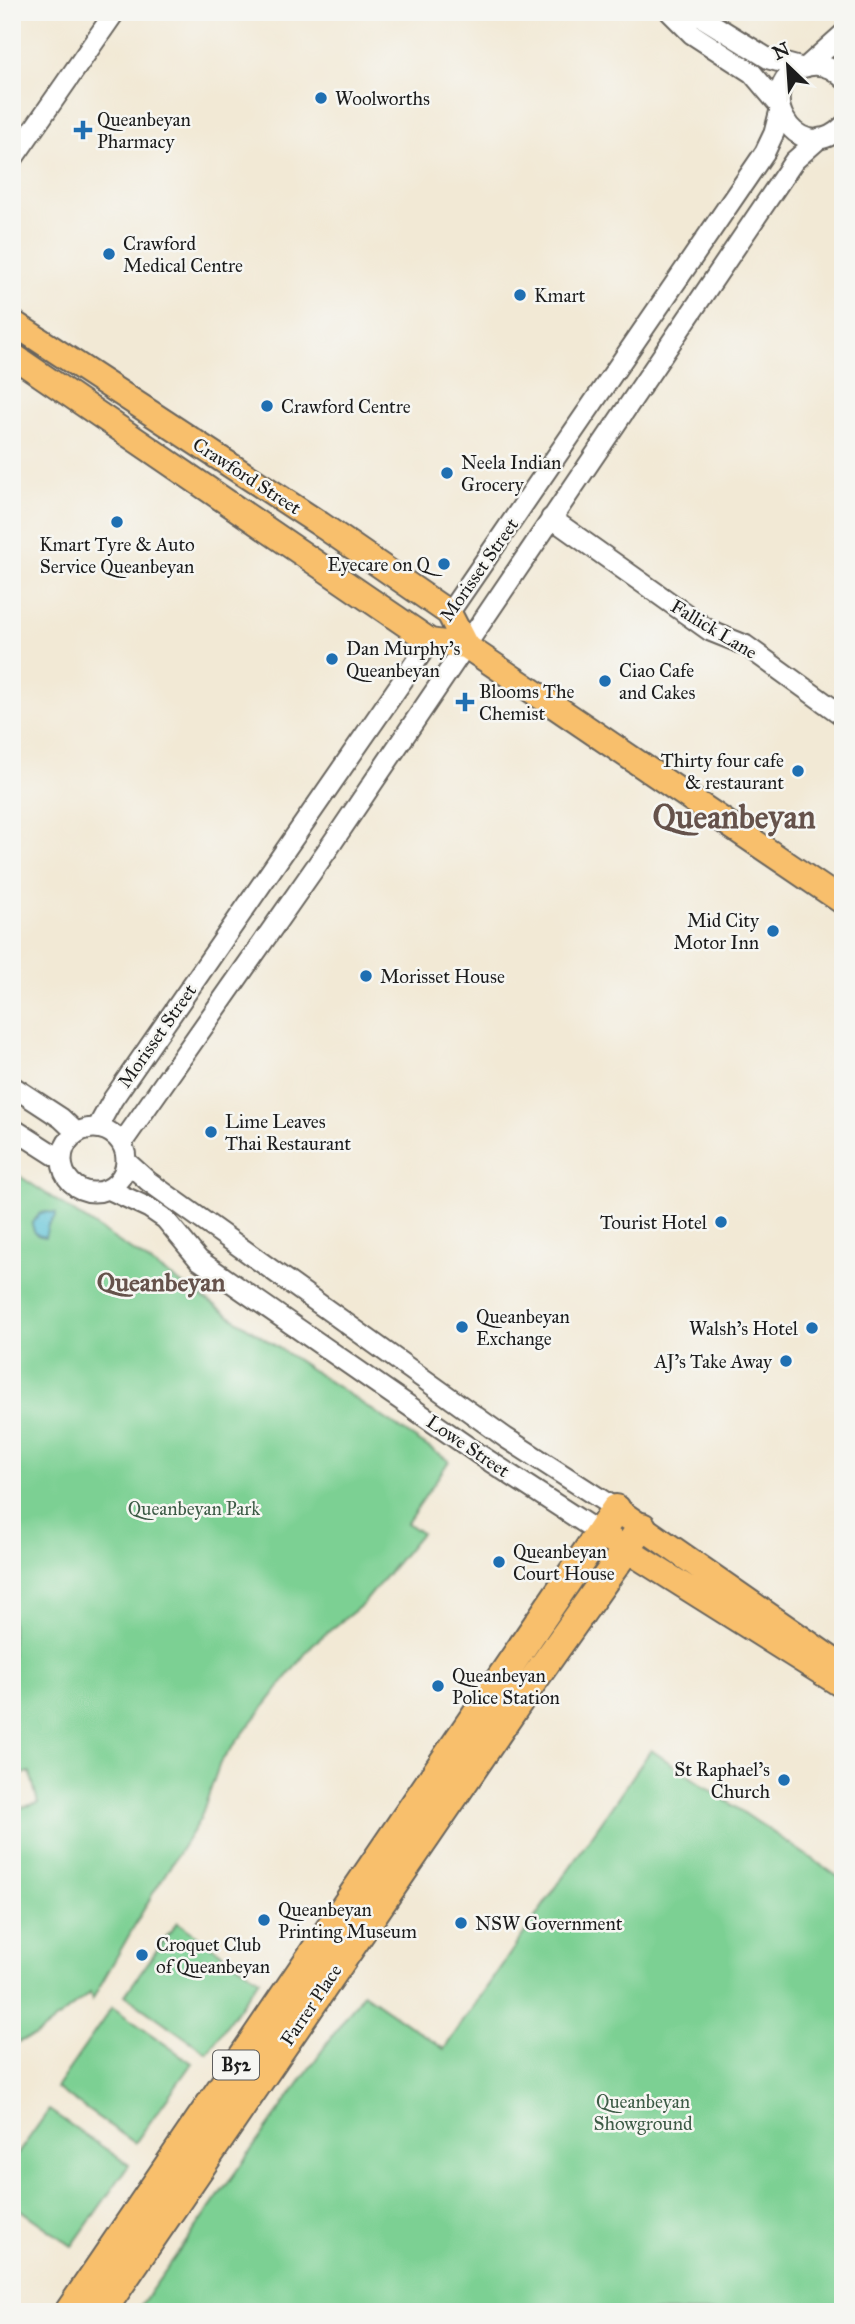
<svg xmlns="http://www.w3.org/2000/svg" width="855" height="2324" font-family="'IM FELL Great Primer',serif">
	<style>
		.green { fill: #7bd093; stroke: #4c7658; stroke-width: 2 }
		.water { fill: #59c1d6; stroke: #3a6e79; stroke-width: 2 }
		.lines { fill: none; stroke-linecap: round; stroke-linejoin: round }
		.minor-casing { stroke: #67645d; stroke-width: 23 }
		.major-casing { stroke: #67645d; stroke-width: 28 }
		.highway-casing { stroke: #67645d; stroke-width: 32 }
		.minor { stroke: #fff; stroke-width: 19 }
		.major { stroke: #f8bf6c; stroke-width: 24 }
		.highway { stroke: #f8bf6c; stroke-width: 28 }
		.poi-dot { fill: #1f6fb2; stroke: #f6f6f2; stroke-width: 2.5 }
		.labels { text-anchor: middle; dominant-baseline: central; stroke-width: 5; stroke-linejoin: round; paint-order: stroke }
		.shield { fill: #f6f6f2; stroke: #5d5d5c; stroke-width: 2 }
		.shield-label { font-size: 18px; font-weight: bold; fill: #1c1c1c }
		.poi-label { font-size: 19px; fill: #1c1c1c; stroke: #f6f6f2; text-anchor: start }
		.street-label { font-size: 19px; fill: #1c1c1c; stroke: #f6f6f2 }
		.park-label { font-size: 19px; fill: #3d5b46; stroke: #f6f6f2 }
		.district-label { font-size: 26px; font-weight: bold; fill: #65524b; stroke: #f6f6f2 }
		.town-label { font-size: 33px; font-weight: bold; fill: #65524b; stroke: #f6f6f2 }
	</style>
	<rect width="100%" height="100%" fill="#f6f6f2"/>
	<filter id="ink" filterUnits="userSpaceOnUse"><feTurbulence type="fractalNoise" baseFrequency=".0143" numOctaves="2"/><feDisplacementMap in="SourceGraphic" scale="14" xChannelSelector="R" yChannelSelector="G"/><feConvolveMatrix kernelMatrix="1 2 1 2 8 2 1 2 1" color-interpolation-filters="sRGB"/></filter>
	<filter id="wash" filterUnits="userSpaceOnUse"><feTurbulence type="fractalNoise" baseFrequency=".00686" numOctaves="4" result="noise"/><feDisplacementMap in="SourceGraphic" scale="28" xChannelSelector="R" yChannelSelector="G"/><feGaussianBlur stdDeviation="1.57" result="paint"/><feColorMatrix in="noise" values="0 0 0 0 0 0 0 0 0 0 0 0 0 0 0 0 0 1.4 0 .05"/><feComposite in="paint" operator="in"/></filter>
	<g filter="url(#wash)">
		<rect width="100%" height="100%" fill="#f2e9d5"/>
		<path class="green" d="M12,1171l437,290 -42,62 14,10 -58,71 -50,40 -93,119 -20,56 -48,76 -60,105 -2,-7 -55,43 -23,8v-234l26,-7 -8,-31 -18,5z
			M651,1750l192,130v432h-707l227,-319 81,56z
			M177,1922l82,57 -52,74 -82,-58z
			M112,2007l80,56 -57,80 -79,-55z
			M49,2110l80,55 -57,81 -60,-42v-42z"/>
		<path class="water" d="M47,1212l9,1 -1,4 -7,8 -3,12c-9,-1 -11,-4 -13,-13l8,-11z"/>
	</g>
	<g filter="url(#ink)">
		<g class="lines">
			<g class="minor-casing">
				<path id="minor" d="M670,12l22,22 60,39 27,32
					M693,12l76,47 33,9
					M806,67l37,-33
					M843,78c-10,-10 -22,-15 -35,-12 -61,14 -13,107 35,60
					M12,160l103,-148
					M551,518l159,113 35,14 98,71
					M449,613l316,-461 9,-19 6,-23
					M12,1086l49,32 16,15
					M12,1128l50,32
					M97,1128l16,-29 317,-458
					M62 1160a32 32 0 1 1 64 0a32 32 0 1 1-64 0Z
					M122,1143l204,-291 468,-691 26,-23
					M127,1162l21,19 358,257 110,71
					M108,1189l41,19 16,11 34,41 278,193 123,80"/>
			</g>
			<g class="major-casing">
				<path id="major" d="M12,322l308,202 129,89 17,33
					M12,355l418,286 36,5 377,256
					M616,1509l224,156
					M600,1533l243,153"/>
			</g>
			<g class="highway-casing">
				<path id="highway" d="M69,2312l547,-803
					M101,2312l424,-620 117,-165"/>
			</g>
			<use href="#minor" class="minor"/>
			<use href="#major" class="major"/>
			<use href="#highway" class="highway"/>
		</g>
	</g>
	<g class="poi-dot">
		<circle cx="321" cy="98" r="7"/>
		<path d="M79.5 119.5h7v7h7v7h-7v7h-7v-7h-7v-7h7z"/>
		<circle cx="109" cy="254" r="7"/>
		<circle cx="520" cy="295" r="7"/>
		<circle cx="267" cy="406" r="7"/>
		<circle cx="447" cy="473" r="7"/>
		<circle cx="117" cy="522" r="7"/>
		<circle cx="444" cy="564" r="7"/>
		<circle cx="332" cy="659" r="7"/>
		<circle cx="605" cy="681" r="7"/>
		<path d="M461.5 691.5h7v7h7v7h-7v7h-7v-7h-7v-7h7z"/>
		<circle cx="798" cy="771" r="7"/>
		<circle cx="773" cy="931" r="7"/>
		<circle cx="366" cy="976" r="7"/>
		<circle cx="211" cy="1132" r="7"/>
		<circle cx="721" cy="1222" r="7"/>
		<circle cx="462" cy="1327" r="7"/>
		<circle cx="812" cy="1328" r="7"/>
		<circle cx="786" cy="1361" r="7"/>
		<circle cx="499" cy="1562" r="7"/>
		<circle cx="438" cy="1686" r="7"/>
		<circle cx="784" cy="1780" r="7"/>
		<circle cx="264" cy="1920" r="7"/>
		<circle cx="461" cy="1923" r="7"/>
		<circle cx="142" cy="1955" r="7"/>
	</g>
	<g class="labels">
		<rect class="shield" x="213" y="2050.5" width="46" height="29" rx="5"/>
		<g class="shield-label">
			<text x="236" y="2065">B52</text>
		</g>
		<g class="poi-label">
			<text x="335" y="98">Woolworths</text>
			<text x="97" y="119">Queanbeyan<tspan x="97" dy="22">Pharmacy</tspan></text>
			<text x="123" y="243">Crawford<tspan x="123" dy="22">Medical Centre</tspan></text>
			<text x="534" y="295">Kmart</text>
			<text x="281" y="406">Crawford Centre</text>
			<text x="461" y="462">Neela Indian<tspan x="461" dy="22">Grocery</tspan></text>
			<text x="117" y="544" text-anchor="middle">Kmart Tyre &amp; Auto<tspan x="117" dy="22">Service Queanbeyan</tspan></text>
			<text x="430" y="564" text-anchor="end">Eyecare on Q</text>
			<text x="346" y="648">Dan Murphy's<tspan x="346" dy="22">Queanbeyan</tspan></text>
			<text x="619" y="670">Ciao Cafe<tspan x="619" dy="22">and Cakes</tspan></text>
			<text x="479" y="691">Blooms The<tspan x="479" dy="22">Chemist</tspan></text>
			<text x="784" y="760" text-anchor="end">Thirty four cafe<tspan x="784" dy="22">&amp; restaurant</tspan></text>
			<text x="759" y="920" text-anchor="end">Mid City<tspan x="759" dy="22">Motor Inn</tspan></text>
			<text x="380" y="976">Morisset House</text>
			<text x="225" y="1121">Lime Leaves<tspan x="225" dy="22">Thai Restaurant</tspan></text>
			<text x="707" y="1222" text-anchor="end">Tourist Hotel</text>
			<text x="476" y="1316">Queanbeyan<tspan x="476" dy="22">Exchange</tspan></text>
			<text x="798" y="1328" text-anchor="end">Walsh's Hotel</text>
			<text x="772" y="1361" text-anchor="end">AJ's Take Away</text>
			<text x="513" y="1551">Queanbeyan<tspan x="513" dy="22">Court House</tspan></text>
			<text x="452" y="1675">Queanbeyan<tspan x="452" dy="22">Police Station</tspan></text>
			<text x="770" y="1769" text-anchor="end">St Raphael’s<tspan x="770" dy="22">Church</tspan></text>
			<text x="278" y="1909">Queanbeyan<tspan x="278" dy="22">Printing Museum</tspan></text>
			<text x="475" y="1923">NSW Government</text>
			<text x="156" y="1944">Croquet Club<tspan x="156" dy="22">of Queanbeyan</tspan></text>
		</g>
		<g class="street-label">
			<text transform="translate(247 476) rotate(33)">Crawford Street</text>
			<text transform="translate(479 570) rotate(-55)">Morisset Street</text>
			<text transform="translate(714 629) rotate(31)">Fallick Lane</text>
			<text transform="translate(157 1036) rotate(-55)">Morisset Street</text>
			<text transform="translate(468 1446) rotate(34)">Lowe Street</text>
			<text transform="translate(311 2005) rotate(-56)">Farrer Place</text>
		</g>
		<g class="park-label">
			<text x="194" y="1508">Queanbeyan Park</text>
			<text x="643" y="2101">Queanbeyan<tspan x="643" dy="22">Showground</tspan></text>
		</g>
		<g class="district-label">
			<text x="161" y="1282">Queanbeyan</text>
		</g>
		<g class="town-label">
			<text x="734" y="817">Queanbeyan</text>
		</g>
	</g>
	<rect width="855" height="2324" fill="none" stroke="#f6f6f2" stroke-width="42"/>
	<g transform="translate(788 66) rotate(335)" stroke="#f6f6f2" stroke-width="5" paint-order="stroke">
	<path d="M0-5L12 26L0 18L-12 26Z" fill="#1c1c1c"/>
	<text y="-10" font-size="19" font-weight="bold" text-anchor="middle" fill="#1c1c1c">N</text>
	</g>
</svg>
